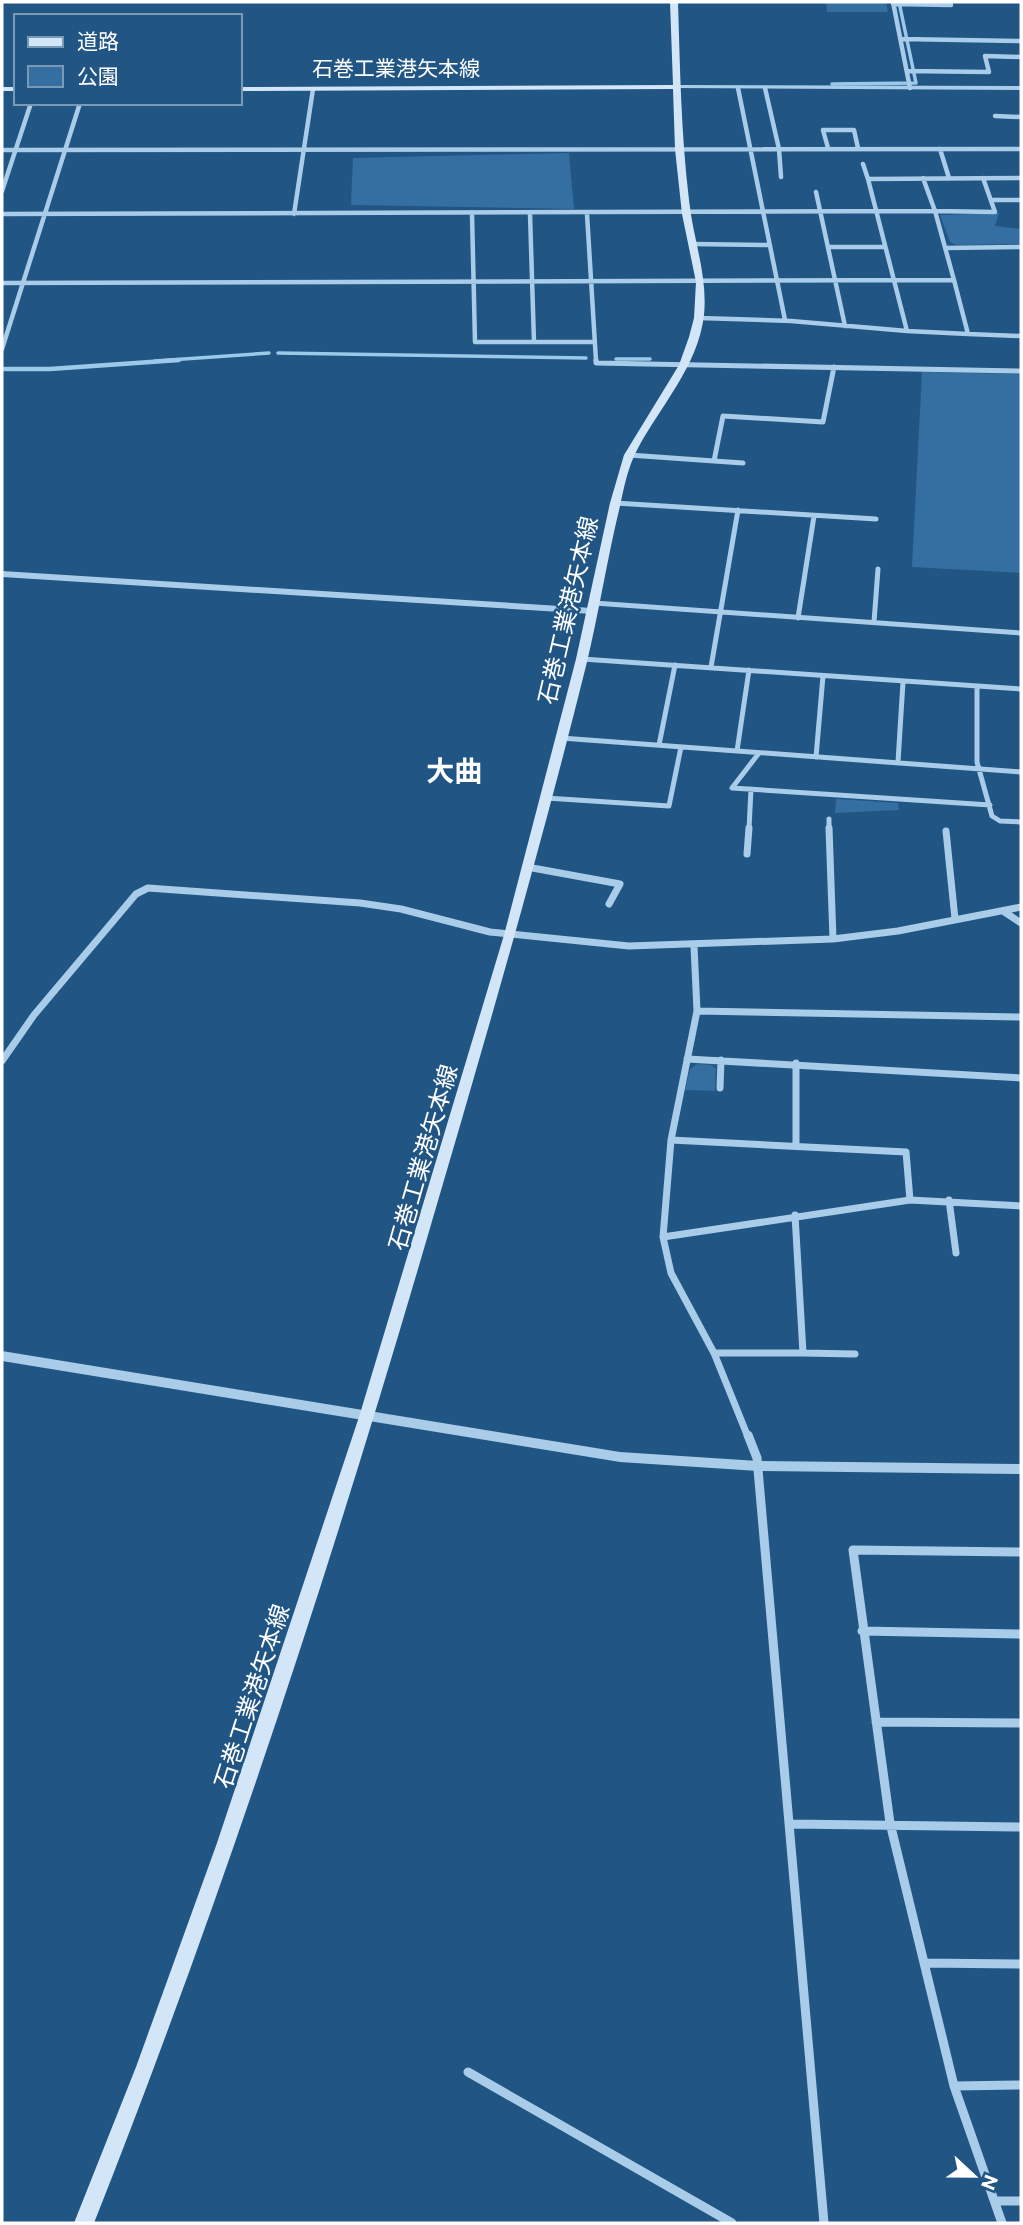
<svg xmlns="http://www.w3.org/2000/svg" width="1023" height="2225" font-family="Commissioner,'Noto Sans JP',sans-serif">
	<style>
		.green { fill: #356fa1 }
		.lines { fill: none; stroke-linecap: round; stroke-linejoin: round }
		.stream-far1 { stroke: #9cc8ea; stroke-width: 3.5 }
		.stream { stroke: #9cc8ea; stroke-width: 4.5 }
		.minor-far3 { stroke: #a9cce9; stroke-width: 4.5 }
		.minor-far2 { stroke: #a9cce9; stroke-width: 5 }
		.minor-far1 { stroke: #a9cce9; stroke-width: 7 }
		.minor { stroke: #a9cce9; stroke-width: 9 }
		.tertiary { fill: #a9cce9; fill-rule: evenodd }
		.secondary { fill: #d3e6f7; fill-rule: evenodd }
		.labels { text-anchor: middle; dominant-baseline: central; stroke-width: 5; stroke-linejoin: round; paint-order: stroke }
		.far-street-label { font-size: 21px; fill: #fff; stroke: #215584 }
		.street-label { font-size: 24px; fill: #fff; stroke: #215584 }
		.quarter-label { font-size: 28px; font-weight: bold; fill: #fff; stroke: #215584 }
	</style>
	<rect width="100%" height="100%" fill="#215584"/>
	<path class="green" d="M826,2h60l2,10h-61z
		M569,153l5,56 -223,-4 2,-47z
		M999,213l-4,13 26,3v15l-65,1 -6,-3 -10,-27z
		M922,372l99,2v199l-109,-6z
		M836,799l62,4 1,7 -64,3z
		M697,1064l15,1 4,4 -1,22 -30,-1 5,-21z"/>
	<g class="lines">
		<path class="stream-far1" d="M832,84l84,-1 -17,-81
			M278,353l308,5
			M616,359h34
			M155,361l114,-8"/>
		<path class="stream" d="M4,369h46l129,-9"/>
		<path class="minor-far3" d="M893,2l17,86
			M893,4l58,1
			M901,39l120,2
			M907,71l82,1 -4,-16 36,1
			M738,88l47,232
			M765,88l14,61 2,28
			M995,116l26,1
			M828,148l-5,-18h31l4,18
			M940,149l9,29
			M2,150l1019,-1
			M863,164l5,15
			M923,178l12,33 60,1 -12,-34
			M2,191l29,-88
			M816,192l29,134
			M991,200h30
			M2,214l933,-3 19,69 -952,3
			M294,214l19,-125
			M472,214l3,128h119
			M530,214l4,128
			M587,214l9,147
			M693,244l77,1
			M829,247h56
			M946,248l75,-1
			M699,318l92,3 116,10 -39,-152 153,-1
			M907,331l61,3 -14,-54
			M968,334l53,2
			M2,349l78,-246"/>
		<path class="minor-far2" d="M596,360v3l425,8
			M629,455l85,6 9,-45 100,6 11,-55
			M714,461l29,2
			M615,503l261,16
			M594,603l427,30
			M798,618l16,-102
			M874,622l4,-53
			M582,659l439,30
			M711,667l27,-157
			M977,686v76l15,54 8,5 21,1
			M561,738l460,34
			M659,745l16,-80
			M737,751l12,-81
			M759,753l-27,35 258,17
			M816,757l7,-81
			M898,762l5,-80
			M546,798l123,8 12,-59
			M829,819v10
			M749,829l2,-40"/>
		<path class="minor-far1" d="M829,828l4,111
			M946,831l9,88
			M747,854l2,-26
			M527,867l93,17 -11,20
			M1003,911l18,12
			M694,946l3,65 -26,129 -8,97 8,36 43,80 34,84
			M697,1011l324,6
			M687,1059l334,19
			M2,1061l32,-46 102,-121 12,-6 212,15 41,6 89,23 139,14 204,-7 65,-8 123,-24
			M796,1063v83
			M720,1088l1,-28
			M671,1140l235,12 4,48
			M949,1200l7,53
			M663,1237l247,-37 111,6
			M714,1353h89l-8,-138
			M803,1353l52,1"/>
		<path class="minor" d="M748,1435l9,23 67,765
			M862,1631l159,3
			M876,1722l145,1
			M791,1824l230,3
			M924,1963l97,1
			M468,2072l264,151
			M954,2086l67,-1
			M995,2201h26
			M1002,2223l-48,-137 -64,-263 -37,-273 168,2"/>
		<path class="tertiary" d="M677,85l344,1v4l-346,-2 -1,-1z
			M2,571l590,37 5,3 -5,3 -590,-37z
			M2,1351l618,101 138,9 263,3v10l-263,-3 -138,-9 -618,-101z"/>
		<path class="secondary" d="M670,2h8c2,66 3,132 11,198 4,39 19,76 15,115 -6,52 -44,91 -67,135 -9,17 -13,37 -17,56 -13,53 -21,107 -34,160 -47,189 -101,375 -156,562 -98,336 -207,669 -336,995h-20l62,-156 81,-224 142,-426 145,-482 72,-276 34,-156 14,-48 55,-90 10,-28 5,-19 2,-36 -14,-68 -7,-65 -2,-60 -433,2v-4l433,-2z
			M2,87h14v4h-14z"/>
	</g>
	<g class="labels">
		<g class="far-street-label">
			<text x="396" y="67">石巻工業港矢本線</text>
		</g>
		<g class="street-label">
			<text transform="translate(567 610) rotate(-77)">石巻工業港矢本線</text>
			<text transform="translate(422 1157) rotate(-74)">石巻工業港矢本線</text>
			<text transform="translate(251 1696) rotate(-72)">石巻工業港矢本線</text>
		</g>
		<g class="quarter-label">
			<text x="454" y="770">大曲</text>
		</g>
	</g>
	<rect width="1023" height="2225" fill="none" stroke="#ffffff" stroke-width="7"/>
	<rect x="14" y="14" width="228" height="91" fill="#215584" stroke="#7a99b5" stroke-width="2"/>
	<rect x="28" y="37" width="35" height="10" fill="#d3e6f7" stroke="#7a99b5" stroke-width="2"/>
	<text x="77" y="49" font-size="21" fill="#ffffff">道路</text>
	<rect x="28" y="66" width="35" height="21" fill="#356fa1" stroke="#7a99b5" stroke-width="2"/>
	<text x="77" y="84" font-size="21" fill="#ffffff">公園</text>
	<g transform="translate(974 2176) rotate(112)" stroke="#215584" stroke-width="5" paint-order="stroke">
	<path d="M0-5L12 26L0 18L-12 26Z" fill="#ffffff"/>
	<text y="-10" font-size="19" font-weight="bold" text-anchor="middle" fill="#ffffff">N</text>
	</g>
</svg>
